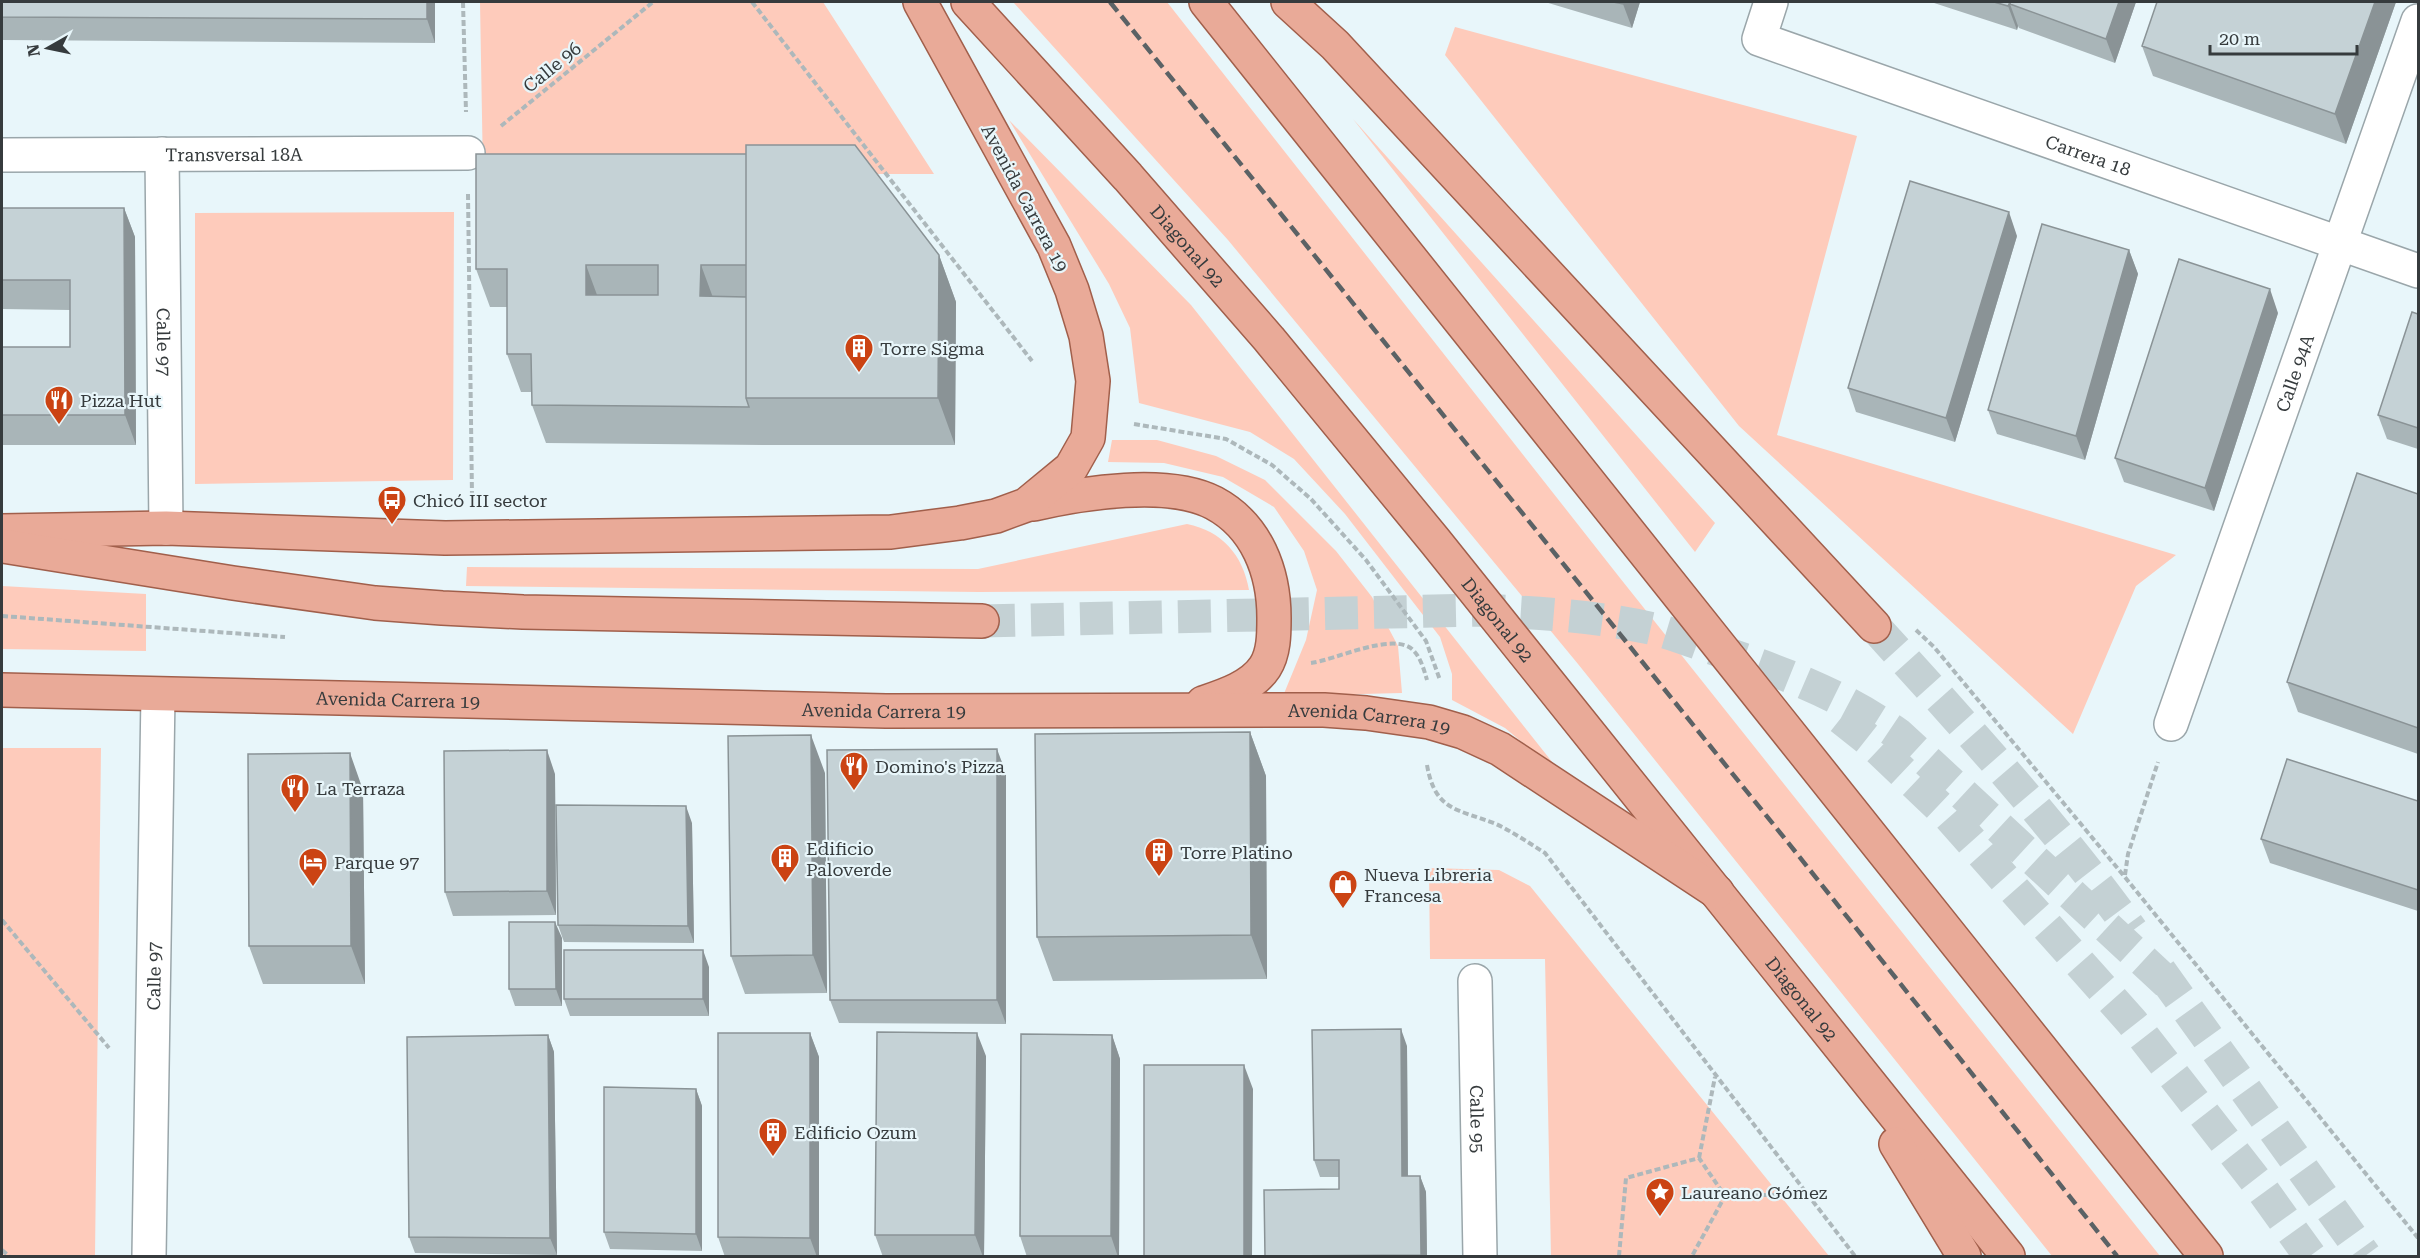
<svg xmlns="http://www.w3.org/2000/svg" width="2420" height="1258" font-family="'Roboto Serif',serif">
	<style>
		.green { fill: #fecbbb }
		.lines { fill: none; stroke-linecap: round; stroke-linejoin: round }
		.major-tunnel { stroke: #c4d1d4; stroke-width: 33; stroke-dasharray: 33 16; stroke-linecap: butt }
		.minor-casing { stroke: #9aa6aa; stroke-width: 36 }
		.major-casing { stroke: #a15f4b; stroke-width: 36 }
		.path { stroke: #adb8bb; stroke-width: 4; stroke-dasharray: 6 3; stroke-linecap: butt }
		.minor { stroke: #fff; stroke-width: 33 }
		.major { stroke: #e9aa98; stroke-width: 33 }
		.rail { stroke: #5b6265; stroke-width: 4.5; stroke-dasharray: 12 6; stroke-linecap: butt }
		.wall { fill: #a9b5b8 }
		.shaded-wall { fill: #8a9396 }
		.building { fill: #c5d2d6; stroke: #8a9396; stroke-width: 1.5; fill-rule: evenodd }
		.labels { text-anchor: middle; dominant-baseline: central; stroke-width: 4.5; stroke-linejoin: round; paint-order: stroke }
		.street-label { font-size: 18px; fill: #363b3d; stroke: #e8f6fa }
		.poi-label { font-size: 18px; fill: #363b3d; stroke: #e8f6fa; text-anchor: start }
	</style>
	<rect width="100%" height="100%" fill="#e8f6fa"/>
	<path class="green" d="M480,2h343l111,172h-451z
		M1013,2h154l453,576 540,678h-108l-474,-592 -350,-424z
		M1455,27l402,109 -80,299 399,120 -40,31 -63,148 -334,-308 -294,-371z
		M1353,119l362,404 -20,29z
		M1009,120l182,185 373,472 -59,-49 -53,-28v-26l-12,-37 -95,-123 -51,-55 -44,-27 -111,-29 -9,-75 -21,-44z
		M454,212l-1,268 -258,4v-271z
		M1112,440h45l59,16 49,24 71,71 36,46 26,49 4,47 -119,3 23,-56 11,-50 -13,-39 -30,-44 -51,-30 -59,-14 -56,-1z
		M1187,524c35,7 56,31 62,66l-270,2 -513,-6 1,-19 511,2z
		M2,586l144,8v57l-144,-2z
		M2,748h99l-6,508h-93z
		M1429,868l70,2 31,16 299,370h-278l-6,-297h-115z"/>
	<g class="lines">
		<path class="major-tunnel" d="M982,621l500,-11c57,3 115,6 172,19 20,5 40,13 60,20 67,23 127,45 185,86l275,254
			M1874,626c89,98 180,197 258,305
			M1841,718l29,23 77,73 185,208 124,159 54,75
			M2160,971l205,285"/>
		<g class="minor-casing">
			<g id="minor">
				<path id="s1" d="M1771,2l-12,37 659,232"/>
				<path id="s2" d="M162,154l4,374"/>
				<path id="s3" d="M2,155l466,-2"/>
				<path id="s4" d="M2171,724l247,-703"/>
				<path id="s5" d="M1475,981l5,275"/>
				<path id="s6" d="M149,1256l9,-561"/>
			</g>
		</g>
		<g class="major-casing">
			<g id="major">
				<path id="s7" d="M968,2l160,175 141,162 166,202 573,715"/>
				<path d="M1206,2l1000,1254"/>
				<path d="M1288,2l47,43 539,581"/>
				<path d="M1034,504c48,-11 134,-25 180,-1 43,23 60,69 60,115 0,16 0,35 -9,49 -13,20 -41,29 -62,36"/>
				<path d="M2,531l164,-3 279,10 446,-6 69,-9 36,-7 30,-11 45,-37 17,-30 5,-57 -7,-45 -14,-46 -18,-44 -134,-244"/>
				<path d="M3,546l230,37 142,20 67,5 81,4 459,9"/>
				<path id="s8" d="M2,690l884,21 438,-1 42,3 63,9 34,10 37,17 217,143"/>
				<path d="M1896,1144l68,112"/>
			</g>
		</g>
		<path class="path" d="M463,2l3,110
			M752,2l280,359
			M501,126l152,-124
			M468,194l4,302
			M1134,424l92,15 46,26 39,34 55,61 60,81 14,39
			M2,616l283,21
			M1916,630l18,17 190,229 294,362
			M1311,663c24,-3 83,-32 102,-13 8,8 11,20 14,30
			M1427,765c8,47 32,44 69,59 17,8 33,19 49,29l310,403
			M2125,875l3,-21 30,-92
			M2,920l107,128
			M1699,1158l16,-81
			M1725,1196l81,-2
			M2,1250l7,6
			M1619,1256l7,-78 73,-20 26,38 -33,60"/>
		<use href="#minor" class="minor"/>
		<use href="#major" class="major"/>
		<path class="rail" d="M1110,2l676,838 331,416"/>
	</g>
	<path class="wall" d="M2,2h433v41l-433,-3z
		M1545,2h95l-8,26z
		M1931,2h205l-21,61 -96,-35 -1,-2 -1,4z
		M2396,2l-50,142 -193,-68 -11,-30z
		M476,154l463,101 17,47 -1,143h-192l-217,-2 -14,-38v-13h-11l-14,-38v-47h-17l-14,-38z
		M2,208h122l11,29 1,208h-134v-98h68v-37l-68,-1z
		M2017,236l-62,206 -99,-30 -8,-24z
		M2129,250l9,24 -53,186 -88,-26 -9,-24z
		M2278,313l-64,198 -90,-29 -9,-24z
		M2418,314v135l-31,-10 -9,-24z
		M2418,494v260l-120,-42 -11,-30z
		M1250,732l16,44 1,203 -214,2 -16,-44z
		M825,773l2,220 -82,1 -14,-38z
		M1006,773v251l-167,-1 -9,-23z
		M555,774l1,141 -103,1 -8,-24z
		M363,790l2,194h-102l-14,-38z
		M2418,801v110l-148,-48 -9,-24z
		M692,823l2,120 -130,-1 -6,-17z
		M562,938v68h-47l-6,-17z
		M709,967v49h-139l-6,-17z
		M810,1033l9,24v200h-94l-7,-20z
		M548,1035l6,17 3,203 -142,-2 -6,-16z
		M1112,1035l8,24 -1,198h-92l-7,-21z
		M1407,1046l1,130h12l6,16 1,65h-162v-1l74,-67v-12h-19l-6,-17z
		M986,1056l-2,201h-101l-8,-22z
		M696,1089l6,17v145l-92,-2 -6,-17z"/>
	<path class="shaded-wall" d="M427,2h8v41l-8,-24z
		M1624,2h16l-8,26 -9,-24z
		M2010,2h16l-16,2 8,22 -1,4 -9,-24z
		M2119,2h17l-21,61 -9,-24z
		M2375,2h21l-50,142 -11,-30z
		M124,208l11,29 1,208 -11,-30z
		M2009,212l8,24 -62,206 -9,-24z
		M2129,250l9,24 -53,186 -9,-24z
		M939,255l17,47 -1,143 -17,-47z
		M586,265l14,38 -14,-8z
		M701,265l14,38 -15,-7z
		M2270,289l8,24 -64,198 -9,-23z
		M1250,732l16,44 1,203 -16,-44z
		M811,735l14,38 2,220 -14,-38z
		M997,749l9,24v251l-9,-24z
		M547,750l8,24 1,141 -9,-24z
		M350,753l13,37 2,194 -14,-38z
		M686,806l6,17 2,120 -6,-17z
		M555,922l7,16v68l-6,-17z
		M703,950l6,17v49l-6,-17z
		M1401,1029l6,17 1,147 -6,-17z
		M810,1033l9,24v200h-2l-7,-19z
		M977,1033l9,23 -2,201h-1l-8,-22z
		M548,1035l6,17 3,203 -7,-17z
		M1112,1035l8,24 -1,198h-1l-7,-21z
		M1244,1065l9,24 -1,168h-8z
		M696,1089l6,17v145l-6,-17z
		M1420,1176l6,16 1,65h-6v-2z"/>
	<path class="building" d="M2,2h425v17l-425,-2z
		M1613,2h11l-1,2z
		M1994,2h16l-2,4z
		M2011,2h108l-13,37 -96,-35z
		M2157,2h218l-40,112 -193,-68z
		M746,145h109l84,110 -1,143h-192z
		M476,154h270v111h-45l-1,31 46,1v101l3,9 -217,-2 -1,-51h-24v-85h-31zM586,265h72v30h-72z
		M1910,181l99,31 -63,206 -98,-30z
		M2,208h122l1,207h-123v-68h68v-67h-68z
		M2042,224l87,26 -53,186 -88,-26z
		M2179,259l91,30 -65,199 -90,-30z
		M2412,312l6,2v114l-40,-13z
		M2357,473l61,21v234l-131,-46z
		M1250,732l1,203 -214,2 -2,-203z
		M811,735l2,220 -82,1 -3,-220z
		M997,749v251h-167l-3,-250z
		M547,750v141l-102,1 -1,-141z
		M350,753l1,193h-102l-1,-192z
		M2287,759l131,42v89l-157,-51z
		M556,805l130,1 2,120 -130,-1z
		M509,922h46l1,67h-47z
		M564,950h139v49h-139z
		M1401,1029l1,147h18l1,79 -156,1 -1,-66 75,-1v-29h-25l-2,-130z
		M877,1032l100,1 -2,202h-100z
		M718,1033h92v205l-92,-1z
		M1021,1034l91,1 -1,201h-91z
		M548,1035l2,203 -141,-1 -2,-200z
		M1144,1065h100v192h-100z
		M604,1087l92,2v145l-92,-2z"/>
	<defs>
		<g id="building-pin" transform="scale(1.5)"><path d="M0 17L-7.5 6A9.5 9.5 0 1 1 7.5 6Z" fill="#cb4313" stroke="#e8f6fa"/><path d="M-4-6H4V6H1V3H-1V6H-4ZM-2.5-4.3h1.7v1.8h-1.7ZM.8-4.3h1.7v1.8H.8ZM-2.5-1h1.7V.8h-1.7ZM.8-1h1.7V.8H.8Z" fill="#fff"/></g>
		<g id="restaurant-pin" transform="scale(1.5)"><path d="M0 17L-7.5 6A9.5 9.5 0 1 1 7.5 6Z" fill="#cb4313" stroke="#e8f6fa"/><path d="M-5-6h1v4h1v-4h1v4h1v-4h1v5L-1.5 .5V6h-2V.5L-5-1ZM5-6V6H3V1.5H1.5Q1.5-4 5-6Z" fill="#fff"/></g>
		<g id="bus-pin" transform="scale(1.5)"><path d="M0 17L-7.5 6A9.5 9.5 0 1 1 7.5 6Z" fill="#cb4313" stroke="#e8f6fa"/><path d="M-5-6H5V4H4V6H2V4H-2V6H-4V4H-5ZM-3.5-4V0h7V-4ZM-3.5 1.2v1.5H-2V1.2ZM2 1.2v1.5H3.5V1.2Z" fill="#fff"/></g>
		<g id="hotel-pin" transform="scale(1.5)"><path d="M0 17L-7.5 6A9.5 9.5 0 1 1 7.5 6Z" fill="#cb4313" stroke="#e8f6fa"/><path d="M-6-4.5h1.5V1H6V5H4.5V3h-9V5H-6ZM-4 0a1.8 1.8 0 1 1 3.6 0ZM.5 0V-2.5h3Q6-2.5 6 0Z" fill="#fff"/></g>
		<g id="shop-pin" transform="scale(1.5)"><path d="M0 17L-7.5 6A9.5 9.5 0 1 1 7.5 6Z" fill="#cb4313" stroke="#e8f6fa"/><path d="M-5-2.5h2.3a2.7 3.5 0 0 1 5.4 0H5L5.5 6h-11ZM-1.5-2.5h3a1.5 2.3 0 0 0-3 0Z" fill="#fff"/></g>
		<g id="sight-pin" transform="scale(1.5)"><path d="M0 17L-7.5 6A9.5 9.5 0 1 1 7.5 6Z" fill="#cb4313" stroke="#e8f6fa"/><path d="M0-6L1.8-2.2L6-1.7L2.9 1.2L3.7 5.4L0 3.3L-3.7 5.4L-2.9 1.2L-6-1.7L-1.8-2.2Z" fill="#fff"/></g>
	</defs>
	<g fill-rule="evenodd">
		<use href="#building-pin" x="859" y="348"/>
		<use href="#restaurant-pin" x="59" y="400"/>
		<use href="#bus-pin" x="392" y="500"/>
		<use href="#restaurant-pin" x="854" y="766"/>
		<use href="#restaurant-pin" x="295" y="788"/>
		<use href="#building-pin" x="1159" y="852"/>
		<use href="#building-pin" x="785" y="858"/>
		<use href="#hotel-pin" x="313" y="862"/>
		<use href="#shop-pin" x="1343" y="884"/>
		<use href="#building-pin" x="773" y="1132"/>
		<use href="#sight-pin" x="1660" y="1192"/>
	</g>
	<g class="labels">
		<g class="street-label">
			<text transform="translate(552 67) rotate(-39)">Calle 96</text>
			<text stroke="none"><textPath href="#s3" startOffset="232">Transversal 18A</textPath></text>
			<text stroke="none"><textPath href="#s1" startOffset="388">Carrera 18</textPath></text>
			<text transform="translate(1025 198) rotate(62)">Avenida Carrera 19</text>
			<text stroke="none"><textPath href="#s7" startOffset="328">Diagonal 92</textPath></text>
			<text stroke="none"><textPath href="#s2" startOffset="188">Calle 97</textPath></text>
			<text stroke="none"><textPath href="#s4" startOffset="372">Calle 94A</textPath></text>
			<text stroke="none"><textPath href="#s7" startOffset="814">Diagonal 92</textPath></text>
			<text stroke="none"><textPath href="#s8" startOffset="396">Avenida Carrera 19</textPath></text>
			<text stroke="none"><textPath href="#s8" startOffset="882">Avenida Carrera 19</textPath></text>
			<text stroke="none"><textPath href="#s8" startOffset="1368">Avenida Carrera 19</textPath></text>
			<text stroke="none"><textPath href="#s6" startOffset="280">Calle 97</textPath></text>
			<text stroke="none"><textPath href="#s7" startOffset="1300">Diagonal 92</textPath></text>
			<text stroke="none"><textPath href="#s5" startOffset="138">Calle 95</textPath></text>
		</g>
		<g class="poi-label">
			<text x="880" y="348">Torre Sigma</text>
			<text x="80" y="400">Pizza Hut</text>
			<text x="413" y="500">Chicó III sector</text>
			<text x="875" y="766">Domino's Pizza</text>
			<text x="316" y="788">La Terraza</text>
			<text x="806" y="848">Edificio<tspan x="806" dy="21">Paloverde</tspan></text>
			<text x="1180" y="852">Torre Platino</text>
			<text x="334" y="862">Parque 97</text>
			<text x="1364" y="874">Nueva Libreria<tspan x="1364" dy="21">Francesa</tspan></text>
			<text x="794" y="1132">Edificio Ozum</text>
			<text x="1681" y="1192">Laureano Gómez</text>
		</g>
	</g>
	<rect width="2420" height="1258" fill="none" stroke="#363b3d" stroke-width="6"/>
	<g transform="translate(48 48) rotate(261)" stroke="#e8f6fa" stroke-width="4.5" paint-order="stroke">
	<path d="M0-4.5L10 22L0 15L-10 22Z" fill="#363b3d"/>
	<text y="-9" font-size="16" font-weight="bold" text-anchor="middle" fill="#363b3d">N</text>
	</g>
	<path d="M2210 45v9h147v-9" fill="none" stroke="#363b3d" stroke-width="3"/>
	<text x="2219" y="45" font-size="18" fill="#363b3d" stroke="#e8f6fa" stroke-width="4.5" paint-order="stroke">20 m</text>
</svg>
